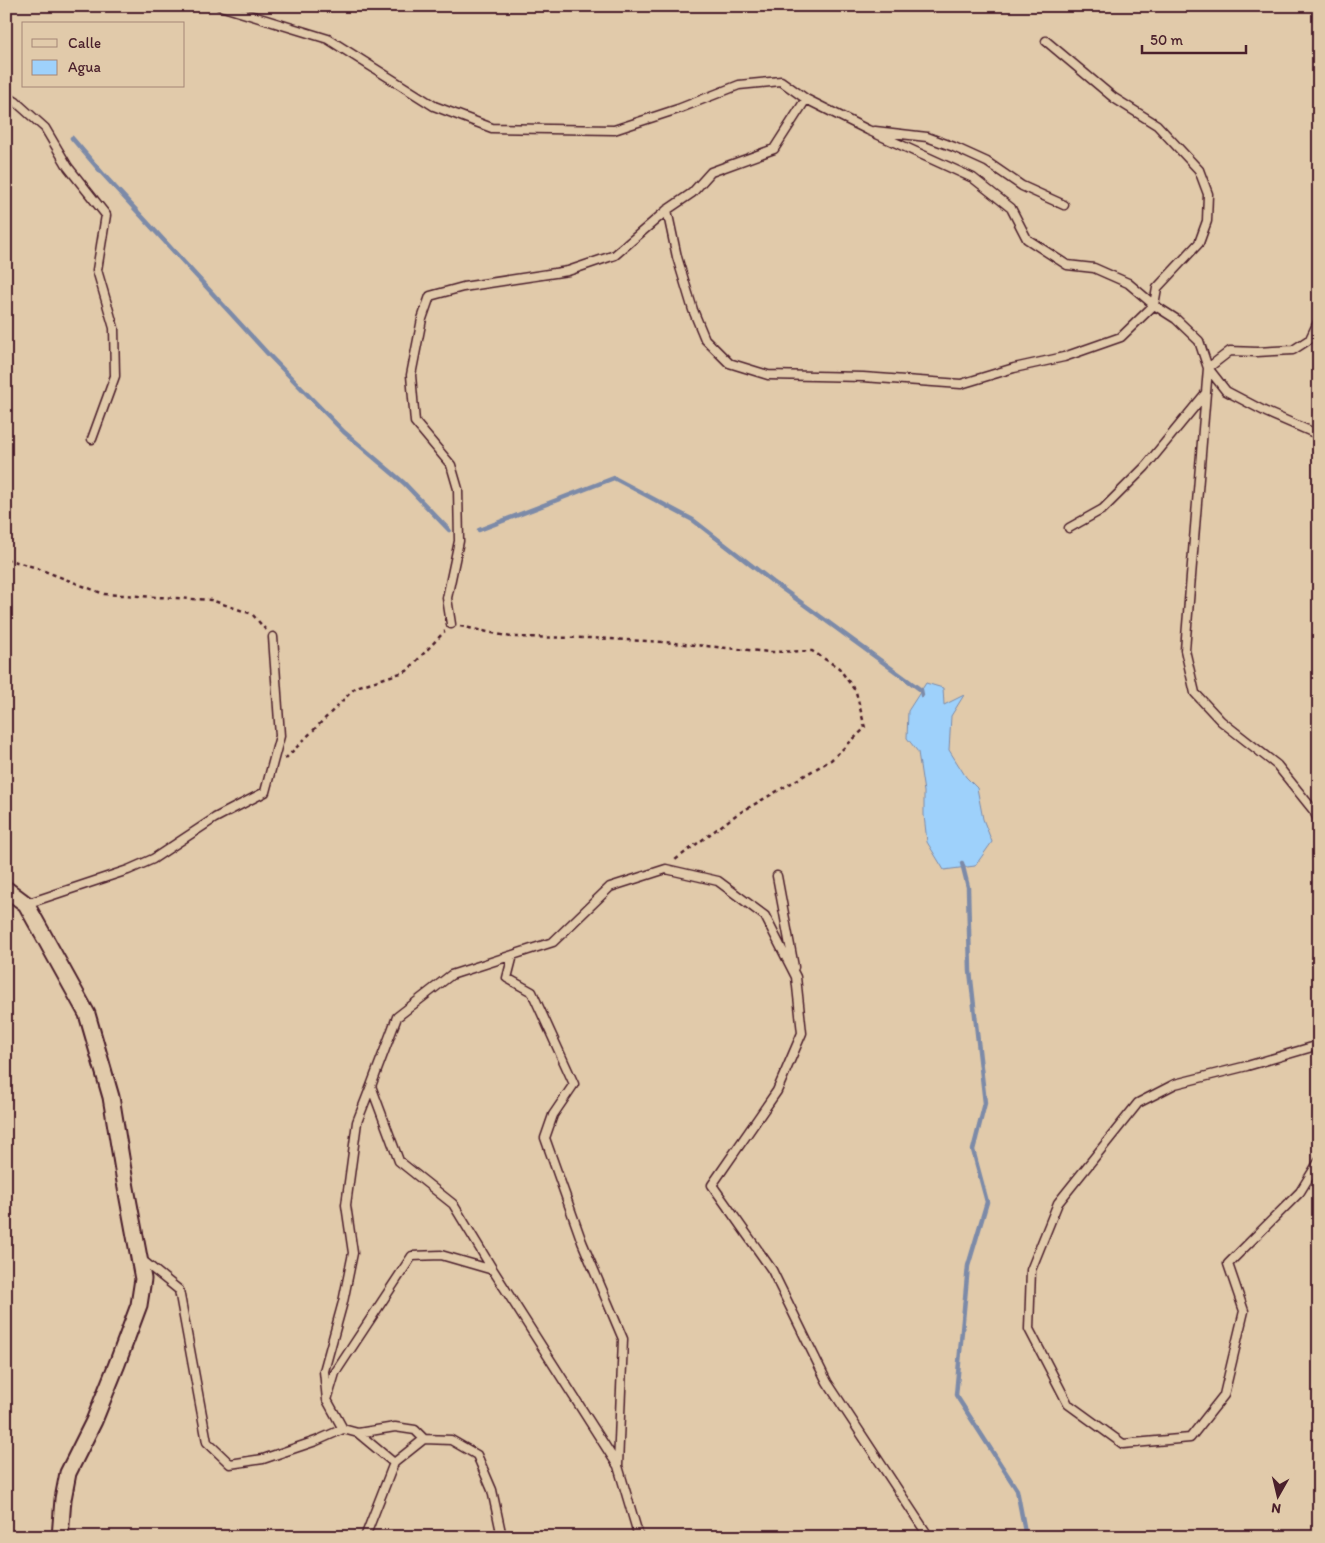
<svg xmlns="http://www.w3.org/2000/svg" width="1325" height="1543" font-family="Itim,sans-serif">
	<style>
		.water { fill: #9ed1fb; stroke: #7c8aa8 }
		.lines { fill: none; stroke-linecap: round; stroke-linejoin: round }
		.stream { stroke: #7c8aa8; stroke-width: 4.5 }
		.lane-casing { stroke: #4a1f2b; stroke-width: 11 }
		.street-casing { stroke: #4a1f2b; stroke-width: 19 }
		.path { stroke: #4a1f2b; stroke-width: 2.5; stroke-dasharray: 4 4; stroke-linecap: butt }
		.lane { stroke: #e1caaa; stroke-width: 8 }
		.street { stroke: #e1caaa; stroke-width: 15 }
	</style>
	<rect width="100%" height="100%" fill="#e1caaa"/>
	<filter id="ink" filterUnits="userSpaceOnUse"><feTurbulence type="fractalNoise" baseFrequency=".02" numOctaves="2"/><feDisplacementMap in="SourceGraphic" scale="10" xChannelSelector="R" yChannelSelector="G"/><feConvolveMatrix kernelMatrix="1 2 1 2 8 2 1 2 1" color-interpolation-filters="sRGB"/></filter>
	<g filter="url(#ink)">
		<path class="water" d="M926,683l17,5 1,17 20,-10 -13,21 -2,34 17,27 11,11 6,31 9,23 -17,24 -31,4 -17,-28 -3,-27v-23l-6,-40 -11,-14 1,-27z"/>
		<g class="lines">
			<path class="stream" d="M72,138l30,35 166,181 76,78 60,51 45,47
				M479,530l135,-52 79,42 80,62 148,108 1,5
				M962,863l6,24 2,84 15,132 -12,47 14,52 -19,64 -12,129 61,95 9,47"/>
			<g class="lane-casing">
				<path id="lane" d="M220,6l108,33 106,67 58,22 122,2 64,-21 61,-24 42,-4 25,18 62,31 105,48 38,30 16,31 40,26 27,3 34,15 26,22 22,14 23,22 9,27 18,23 40,21 53,23
					M6,96l10,6 29,26 23,39 38,48 -9,55 17,58 1,48 -23,63
					M875,131l52,6 27,10 33,15 35,24 42,19
					M667,210l10,47 16,53 12,29 24,24 39,12 95,2 98,7 53,-16 50,-11 57,-20 33,-32 3,-17 42,-45 8,-22 1,-27 -9,-24 -42,-45 -43,-27 -68,-57
					M1319,320l-9,19 -17,11 -36,2 -27,-1 -22,17 -23,282 10,43 26,28 56,44 37,46 5,11
					M1069,528l34,-19 42,-42 60,-73
					M451,624l-4,-26 12,-57 -1,-52 -7,-24 -36,-43 -4,-47 11,-56 8,-23 33,-9 105,-16 47,-16 52,-45 25,-17 19,-21 63,-23 32,-50
					M777,876l17,91
					M26,904l102,-34 25,-11 62,-41 50,-26 15,-56 -7,-99
					M513,955l-6,23 25,14 42,92 -21,31 -8,23 37,104 41,97 -5,127 21,71
					M1319,1045l-72,21 -72,18 -37,19 -80,100 -27,67 -2,59 39,75 55,40 67,-6 34,-43 20,-84 -16,-47 72,-72 19,-31
					M142,1260l37,30 28,152 23,22 33,-5 53,-18 27,-12 15,4 37,-6 20,3 9,9
					M493,1270l-40,-66 -54,-43 -28,-75 26,-69 54,-42 102,-33 57,-55 56,-18 52,12 47,35 31,61 6,56 -25,58 -65,94 60,85 55,112 102,155
					M327,1400l8,-27 77,-117 29,-1 52,15 125,196
					M343,1429l-16,-29 -3,-29 19,-69 10,-49 -7,-48 11,-83 14,-36
					M358,1433l36,30
					M365,1537l29,-74 30,-24 27,1 26,15 15,35 10,47"/>
			</g>
			<g class="street-casing">
				<path id="street" d="M6,889l20,15 61,110 24,83 15,91 17,91 -4,26 -22,59 -23,57 -26,52 -5,26 -3,38"/>
			</g>
			<path class="path" d="M6,559l28,8 70,27 107,6 41,14 14,16
				M460,626l51,11 81,1 71,4 107,10 42,-1 27,17 17,24 9,36 -34,32 -95,55 -61,45
				M285,759l71,-72 51,-16 38,-40"/>
			<use href="#lane" class="lane"/>
			<use href="#street" class="street"/>
		</g>
	</g>
	<rect width="1325" height="1543" fill="none" stroke="#e1caaa" stroke-width="25"/>
	<rect x="12" y="12" width="1300" height="1518" fill="none" stroke="#4a1f2b" stroke-width="2" filter="url(#ink)"/>
	<rect x="22" y="22" width="162" height="65" fill="#e1caaa" stroke="#a58677"/>
	<rect x="32" y="39" width="25" height="8" fill="#e1caaa" stroke="#a58677"/>
	<text x="68" y="48" font-size="15" fill="#4a1f2b">Calle</text>
	<rect x="32" y="60" width="25" height="15" fill="#9ed1fb" stroke="#a58677"/>
	<text x="68" y="72" font-size="15" fill="#4a1f2b">Agua</text>
	<g transform="translate(1278 1496) rotate(188)" stroke="#e1caaa" stroke-width="4" paint-order="stroke">
	<path d="M0-4L9 19L0 12L-9 19Z" fill="#4a1f2b"/>
	<text y="-8" font-size="14" font-weight="bold" text-anchor="middle" fill="#4a1f2b">N</text>
	</g>
	<path d="M1142 45v8h104v-8" fill="none" stroke="#4a1f2b" stroke-width="2.5"/>
	<text x="1150" y="45" font-size="15" fill="#4a1f2b" stroke="#e1caaa" stroke-width="4" paint-order="stroke">50 m</text>
</svg>
